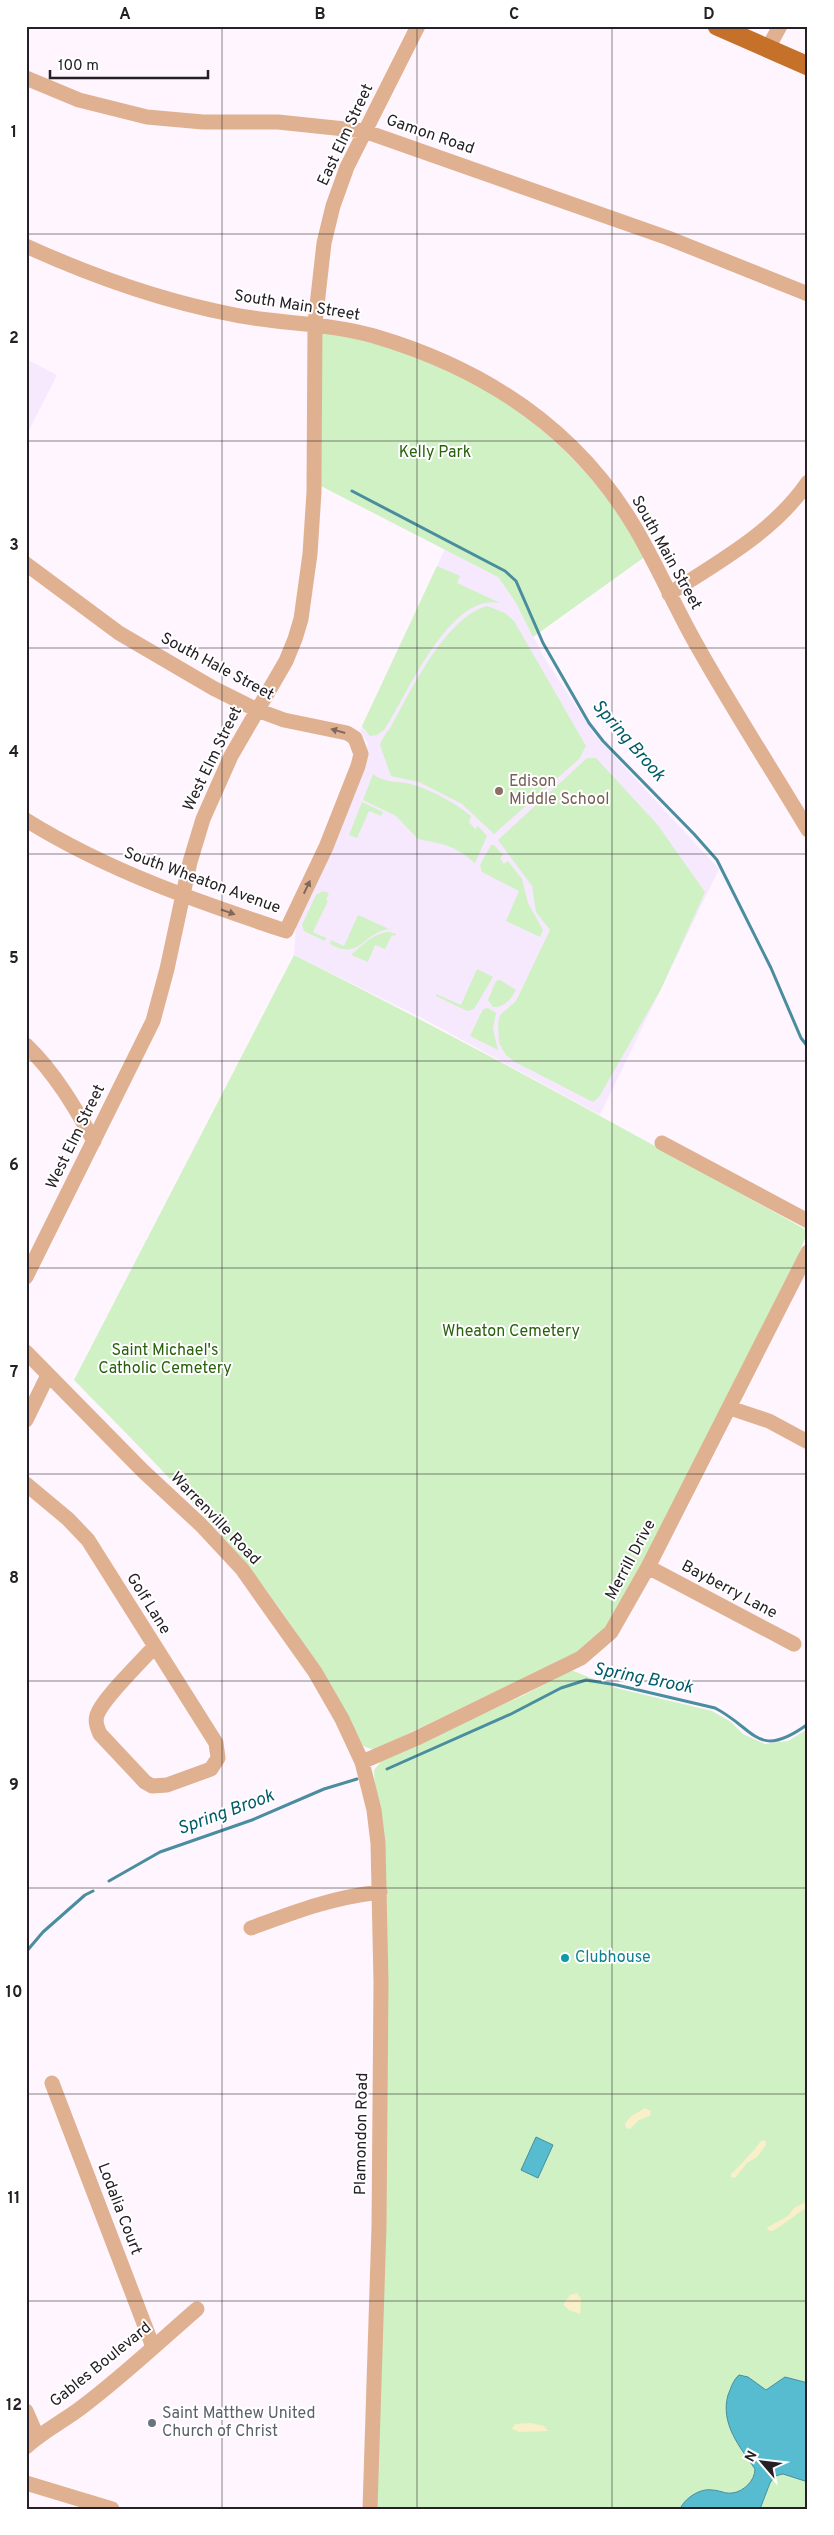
<svg xmlns="http://www.w3.org/2000/svg" width="834" height="2535" font-family="Overpass,sans-serif">
	<style>
		.education { fill: #f6e9fd }
		.green { fill: #cff1c4 }
		.sand { fill: #f9efc9 }
		.water { fill: #58bcd1; stroke: #498d9e }
		.lines { fill: none; stroke-linecap: round; stroke-linejoin: round }
		.stream { stroke: #498d9e; stroke-width: 3 }
		.minor { stroke: #e0b190; stroke-width: 15 }
		.major { stroke: #c5712a; stroke-width: 19 }
		.oneway { fill: #82685b }
		.grid { fill: none; stroke: #252026; stroke-width: 1; stroke-opacity: 0.55 }
		.education-dot { fill: #8d6e63; stroke: #fff; stroke-width: 2 }
		.culture-dot { fill: #0f9aa8; stroke: #fff; stroke-width: 2 }
		.worship-dot { fill: #6b7280; stroke: #fff; stroke-width: 2 }
		.labels { text-anchor: middle; dominant-baseline: central; stroke-width: 4; stroke-linejoin: round; paint-order: stroke }
		.street-label { font-size: 16px; fill: #252026; stroke: #fff }
		.park-label { font-size: 16px; fill: #29610c; stroke: #fff }
		.education-label { font-size: 16px; fill: #785e54; stroke: #fff; text-anchor: start }
		.culture-label { font-size: 16px; fill: #0d838f; stroke: #fff; text-anchor: start }
		.worship-label { font-size: 16px; fill: #5b616d; stroke: #fff; text-anchor: start }
		.water-label { font-size: 18px; font-style: italic; fill: #005b6a; stroke: #fff }
		.neatline { fill: none; stroke: #252026; stroke-width: 2 }
		.grid-label { font-size: 16px; text-anchor: middle; font-weight: bold; fill: #252026 }
	</style>
	<rect width="100%" height="100%" fill="#fef5fe"/>
	<path class="education" d="M26,359l31,16 -31,61z
		M445,549l53,28 18,26 28,54 50,77 125,135 -119,246 -180,-98 -126,-62 2,-33 39,-85 33,-93 -8,-13z"/>
	<path class="green" d="M319,329c31,8 63,15 92,25 82,29 152,85 204,154 12,15 21,32 31,48l-113,81 -17,-34 -18,-26 -177,-91 1,-75z
		M437,566l23,10 -3,7 43,20c-51,-11 -93,93 -116,127l-7,5 -7,1 -8,-10z
		M487,606l18,7 9,8 72,125 -7,13 -85,75 -32,-30 -43,-22 -28,-6 -11,-31c2,-8 8,-13 12,-20 19,-35 54,-108 95,-119z
		M587,758h9l61,66 48,68 -44,97 -62,108 -6,5 -78,-40 -9,-7 -7,-12 -1,-19 2,-9 16,-14 34,-71 -14,-18 -4,-26 -34,-46z
		M373,774c11,9 25,7 38,10 21,6 44,19 60,32l-2,6 6,7 3,-3 9,10 -12,27c-23,-19 -29,-18 -57,-24l-22,-23 -33,-16z
		M362,802l21,10 -2,4 -12,-5 -12,27 -8,-3z
		M491,845h3l9,10 -3,3 4,6 4,-3 14,18 6,24 15,27 -3,7 -34,-16 13,-30 -37,-19 -2,-7z
		M323,891l6,2 -3,7 2,1 -15,31 13,6 -1,3 -21,-10 -2,-6 14,-30z
		M358,915l31,14c-27,4 -28,32 -59,15l1,-4 13,6z
		M390,932l6,2 -1,2 -3,-1 -7,14 -10,-4 -7,17 -17,-7c10,-9 25,-24 39,-23z
		M294,955c174,87 344,181 514,276l-24,59 -148,289 -32,52 -16,16 -214,103 -11,-4c-28,-55 -60,-106 -96,-155 -57,-75 -128,-144 -193,-211z
		M477,969l16,8 -19,32 -7,2 -31,-15v-2l25,11z
		M500,980l16,10c-4,8 -12,18 -23,17l-5,-7 8,-19z
		M488,1008l8,5 -3,16 5,21 -28,-14 13,-27z
		M571,1670l45,18 96,23 19,11 12,12 22,10 23,-3 20,-12v780h-432l11,-358v-143l-13,-238 9,-11 141,-64z"/>
	<path class="sand" d="M645,2108l6,3 -1,5 -11,4 -9,9 -4,-1 -1,-4 5,-7z
		M765,2140l1,5 -9,12 -10,6 -12,15 -4,-1v-3c11,-11 21,-21 30,-33z
		M808,2201v6c-12,6 -23,18 -36,24l-5,-1 1,-3 20,-11 6,-8z
		M577,2293l4,6 -1,15 -11,-4 -6,-5 7,-10z
		M531,2423l13,3 4,5 -28,1 -8,-3 3,-5z"/>
	<path class="water" d="M536,2137l17,8 -15,33 -17,-8z
		M739,2375l9,2 18,13 19,-13 23,6v99l-25,-8 -8,2 -5,7 -10,26h-80c5,-11 20,-21 32,-19 7,0 13,4 20,3 11,-1 23,-12 23,-24 -15,-22 -35,-45 -27,-74 3,-7 5,-15 11,-20z"/>
	<g class="lines">
		<path class="stream" d="M352,491l153,80 11,10 27,62 46,80 14,18 91,93 23,26 54,108 30,70 7,9
			M387,1769l124,-55 50,-26 25,-8 31,5 98,23c41,21 42,53 93,16
			M109,1881l51,-29 92,-32 72,-31 33,-10
			M26,1952l17,-20 42,-37 8,-4"/>
		<path class="minor" d="M768,48l12,-22
			M26,78l53,22 68,17 56,5h75l86,9 304,107 140,56
			M26,246c68,31 136,55 209,69 46,9 93,8 139,21 109,32 200,90 260,190 24,40 42,84 66,125 34,60 72,119 108,179
			M26,564l93,69 94,55 44,22 27,10 63,13 8,5 6,16 -3,12 -32,81 -40,84c-90,-30 -178,-60 -260,-111
			M669,594c49,-32 105,-62 139,-112
			M26,1045c29,28 48,61 68,96
			M662,1143l146,78
			M26,1277l127,-256 14,-52 23,-107 13,-43 28,-63 55,-95 9,-22 6,-20 9,-65 4,-62 1,-169 9,-80 9,-37 14,-39 71,-141
			M26,1352l117,119 58,54 41,44 73,103 27,47 20,43 12,48 4,33 3,139 -2,244 -9,283
			M730,1408l39,13 39,21
			M26,1420l22,-45
			M26,1484l42,35 20,21 128,203 2,15 -7,11 -44,16 -15,1 -7,-4 -45,-48c-3,-7 -5,-12 -3,-19 6,-17 44,-53 57,-68
			M648,1567l146,77
			M362,1762l55,-24 164,-80 30,-26 37,-65 160,-315
			M251,1928c46,-17 79,-30 129,-36
			M52,2083l101,264
			M26,2411l11,25
			M26,2447c17,-16 38,-26 56,-40 40,-30 77,-65 115,-98
			M26,2483l86,26"/>
		<path class="major" d="M717,26l91,40"/>
	</g>
	<defs><path id="oneway-solid" d="M-6-.8H1V-3.2L6.5 0L1 3.2V.8H-6Z" transform="scale(1.25)"/></defs>
	<g class="oneway">
		<use href="#oneway-solid" transform="translate(338 731) rotate(-164)"/>
		<use href="#oneway-solid" transform="translate(307 887) rotate(-65)"/>
		<use href="#oneway-solid" transform="translate(228 912) rotate(19)"/>
	</g>
	<path class="grid" d="M222,26v2483M417,26v2483M612,26v2483M26,234h782M26,441h782M26,648h782M26,854h782M26,1061h782M26,1268h782M26,1474h782M26,1681h782M26,1888h782M26,2094h782M26,2301h782"/>
	<circle class="education-dot" cx="499" cy="791" r="5"/>
	<circle class="culture-dot" cx="565" cy="1958" r="5"/>
	<circle class="worship-dot" cx="152" cy="2423" r="5"/>
	<g class="labels">
		<g class="street-label">
			<text transform="translate(346 135) rotate(-65)">East Elm Street</text>
			<text transform="translate(430 135) rotate(19)">Gamon Road</text>
			<text transform="translate(297 306) rotate(9)">South Main Street</text>
			<text transform="translate(666 553) rotate(61)">South Main Street</text>
			<text transform="translate(217 667) rotate(28)">South Hale Street</text>
			<text transform="translate(213 759) rotate(-64)">West Elm Street</text>
			<text transform="translate(202 881) rotate(20)">South Wheaton Avenue</text>
			<text transform="translate(76 1137) rotate(-64)">West Elm Street</text>
			<text transform="translate(215 1519) rotate(46)">Warrenville Road</text>
			<text transform="translate(631 1560) rotate(-62)">Merrill Drive</text>
			<text transform="translate(729 1590) rotate(28)">Bayberry Lane</text>
			<text transform="translate(148 1604) rotate(58)">Golf Lane</text>
			<text transform="translate(362 2134) rotate(-89)">Plamondon Road</text>
			<text transform="translate(119 2209) rotate(69)">Lodalia Court</text>
			<text transform="translate(101 2365) rotate(-39)">Gables Boulevard</text>
		</g>
		<g class="park-label">
			<text x="435" y="453">Kelly Park</text>
			<text x="511" y="1332">Wheaton Cemetery</text>
			<text x="165" y="1351">Saint Michael's<tspan x="165" dy="18">Catholic Cemetery</tspan></text>
		</g>
		<g class="education-label">
			<text x="509" y="782">Edison<tspan x="509" dy="18">Middle School</tspan></text>
		</g>
		<g class="culture-label">
			<text x="575" y="1958">Clubhouse</text>
		</g>
		<g class="worship-label">
			<text x="162" y="2414">Saint Matthew United<tspan x="162" dy="18">Church of Christ</tspan></text>
		</g>
		<g class="water-label">
			<text transform="translate(628 741) rotate(49)">Spring Brook</text>
			<text transform="translate(643 1679) rotate(11)">Spring Brook</text>
			<text transform="translate(226 1813) rotate(-20)">Spring Brook</text>
		</g>
	</g>
	<rect width="834" height="2535" fill="none" stroke="#ffffff" stroke-width="55"/>
	<g transform="translate(762 2462) rotate(298)" stroke="#ffffff" stroke-width="4" paint-order="stroke">
	<path d="M0-4L9 19L0 12L-9 19Z" fill="#252026"/>
	<text y="-8" font-size="14" font-weight="bold" text-anchor="middle" fill="#252026">N</text>
	</g>
	<path d="M50 70v8h158v-8" fill="none" stroke="#252026" stroke-width="2.5"/>
	<text x="58" y="70" font-size="15" fill="#252026" stroke="#ffffff" stroke-width="4" paint-order="stroke">100 m</text>
	<rect x="28" y="28" width="778" height="2480" class="neatline"/>
	<g class="grid-label">
		<text x="125" y="19">A</text>
		<text x="320" y="19">B</text>
		<text x="514" y="19">C</text>
		<text x="709" y="19">D</text>
		<text x="14" y="137">1</text>
		<text x="14" y="343">2</text>
		<text x="14" y="550">3</text>
		<text x="14" y="757">4</text>
		<text x="14" y="963">5</text>
		<text x="14" y="1170">6</text>
		<text x="14" y="1377">7</text>
		<text x="14" y="1583">8</text>
		<text x="14" y="1790">9</text>
		<text x="14" y="1997">10</text>
		<text x="14" y="2203">11</text>
		<text x="14" y="2410">12</text>
	</g>
</svg>
